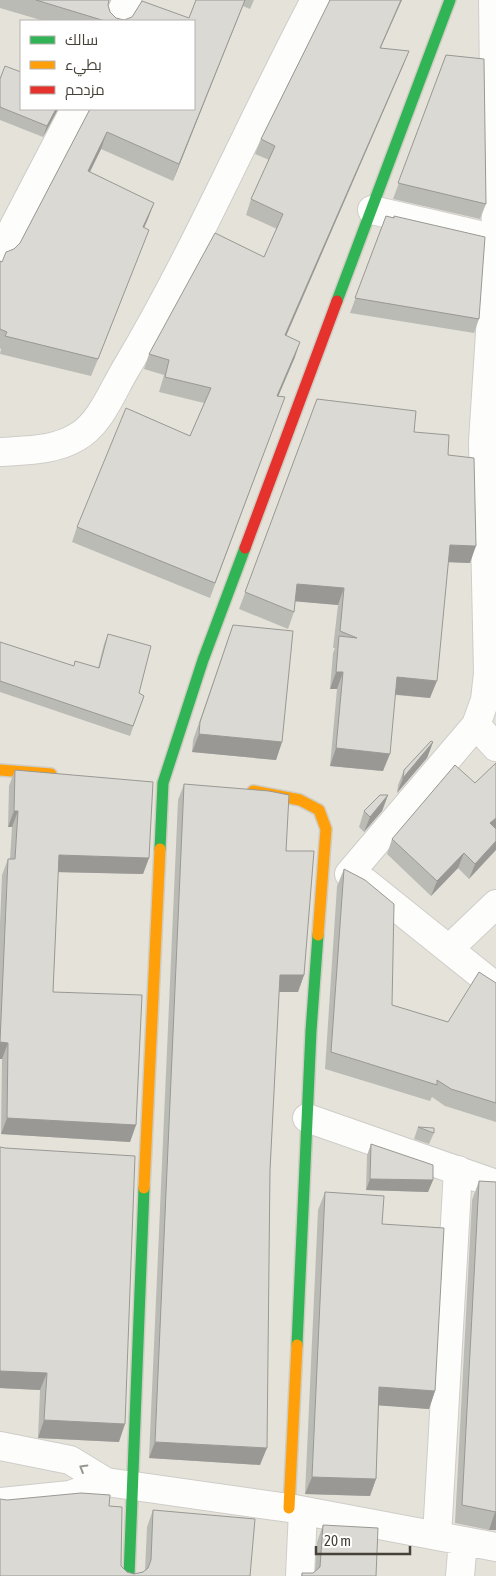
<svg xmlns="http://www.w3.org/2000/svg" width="496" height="1576" font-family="'Asap Condensed',Cairo,sans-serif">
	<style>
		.residential { fill: #e5e2d9; fill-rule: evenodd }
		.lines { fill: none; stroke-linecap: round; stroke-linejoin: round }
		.street-casing { stroke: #cfcdc9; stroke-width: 30 }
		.fast-casing { stroke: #cfcdc3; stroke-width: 14 }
		.slow-casing { stroke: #cfcdc3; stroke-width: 14 }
		.jam-casing { stroke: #cfcdc3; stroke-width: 14 }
		.street { stroke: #fdfdfc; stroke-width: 28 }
		.fast { stroke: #30b455; stroke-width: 11 }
		.slow { stroke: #ff9f0a; stroke-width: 11 }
		.jam { stroke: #e5322d; stroke-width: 11 }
		.wall { fill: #bbbbb6 }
		.shaded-wall { fill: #999894 }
		.building { fill: #dad9d4; stroke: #999894 }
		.oneway { stroke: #989690 }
	</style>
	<rect width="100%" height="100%" fill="#f1f0eb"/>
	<path class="residential" d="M0,0h496v1576h-496zM21,21h173v88h-173z"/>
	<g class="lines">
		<g class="street-casing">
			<path id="street" d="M117,21l10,-21
				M372,210l124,29
				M0,253l75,-144
				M0,452c26,-2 54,-1 77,-15 23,-13 35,-45 48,-67 71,-119 125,-247 190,-370
				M476,725l20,22
				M349,874l127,-149 9,-25 3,-27 -5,-231 13,-203 -3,-239
				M365,882l131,105
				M449,949l47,-45
				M307,1118l189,66
				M0,1446l70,14 36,22 -36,13 -70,7
				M106,1482l183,26 207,39
				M437,1536l21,-366
				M300,1576l3,-65
				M460,1576l3,-35"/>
		</g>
		<g class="fast-casing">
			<path id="fast" d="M337,301l113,-301
				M160,849l3,-66 40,-123 42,-112
				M297,1345l14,-314 7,-96
				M129,1576l15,-388"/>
		</g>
		<g class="slow-casing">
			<path id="slow" d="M0,770l51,4
				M253,791l47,9 19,10 7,19 -8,106
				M144,1188l16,-339
				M289,1508l8,-163"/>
		</g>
		<g class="jam-casing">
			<path id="jam" d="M245,548l92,-247"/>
		</g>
		<use href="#street" class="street"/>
		<use href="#fast" class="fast"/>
		<use href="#slow" class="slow"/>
		<use href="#jam" class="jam"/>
	</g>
	<path class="wall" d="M0,0h109l-1,5 2,7 6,6 8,2 65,-2 7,-18h58l-4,9 -7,-3 -70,175 -72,-32 -11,23 64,31 -10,24 -2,20 -51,129 -91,-22 1,-5 -1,-1v-87l2,1 18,-19 70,-134h104v-88h-150l-44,-13z
		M381,48l28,3 -6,15 -117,270 9,21 -17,39 7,1 -75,201 -138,-56 5,-15 113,-91 14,-33 -45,-11 5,-17 -20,-6 5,-15 115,-97 13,-28 -31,-14 5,-16 18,-39 -14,-6 6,-15z
		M446,55l40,149 -6,15 -87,-20z
		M0,79l58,30 -15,28 -43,-17z
		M386,216l7,2 1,-2 85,103 -5,14 -124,-20z
		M317,399l97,33 34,23 22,108 -22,-1 -18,136 -35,-3 -12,76 -53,-5 7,-77h-7l3,-36 2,-5h-2l5,-43 -43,-4 -1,11 -6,17 -49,-20z
		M233,625l49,117 -6,18 -84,-8 1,-12z
		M108,634l31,59 5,3 -14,40 -130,-44v-49l73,23 25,2 6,-24z
		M433,742l-6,16 -30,35 1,-8 6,-15z
		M15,770l134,88 -6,16 -85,-2 -5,120 83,133 -6,17 -129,-8 1,-75h-2v-136l2,-48 6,-16h2l2,-32h-4l1,-41z
		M184,784l102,67 18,124 -6,17h-19l-9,178 -10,295 -111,-7 29,-658z
		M388,795l-6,16 -18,21 -5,-5 5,-16z
		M495,828l-26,51 -11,-11 -27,28 -44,-42 5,-15z
		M344,869l48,136 56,17 48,-39v139l-51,-16 -13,-9 -2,4 -105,-32 12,-183z
		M418,1127l16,6 -5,11 -15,-5z
		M371,1144l62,36 -5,12 -62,-2 1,-35z
		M0,1147l119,295 -81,-4 2,-48 -40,-2z
		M479,1181l17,1v348h-7l-34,-7 17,-323z
		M325,1192l57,32 53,167 -6,18 -50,-4 -3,74 -6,17 -65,-2 13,-284z
		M7,1500l102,6 12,60 6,6 7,2 9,-2 2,-1 2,-44 6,-17 97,66h-250z
		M323,1525l53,51h-75l1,-3h11l2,-1 2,-30z"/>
	<path class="shaded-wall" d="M245,0l-72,181 6,-17z
		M401,0h1l-28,63 6,-15z
		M409,51l-6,15 -123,284 5,-15z
		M56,109h2l-15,28 4,-11z
		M107,132l-6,17 -19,39 6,-17z
		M154,203l-6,16 -11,25 6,-17z
		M149,230l-7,17 -51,129 7,-17z
		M300,342l-5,15 -23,54 5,-15z
		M450,545l26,1 -6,17 -26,-1z
		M297,584l47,4 -6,17 -47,-4z
		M336,672h7l-6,17h-7z
		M397,677l40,4 -7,17 -39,-4z
		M199,734l83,8 -6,18 -84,-8z
		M433,742l-6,16 -30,35 6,-15z
		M336,748l54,6 -7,17 -53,-5z
		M388,795l-6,16 -18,21 6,-15z
		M14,811h4l-6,16h-4z
		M496,818v10l-11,10 5,-15z
		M496,841v9l-27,29 6,-15z
		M464,853l-6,15 -27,28 6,-15z
		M59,855l90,3 -6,16 -90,-2z
		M280,975h24l-6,17h-24z
		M0,1042l8,1 -6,16h-2z
		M7,1118l129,7 -6,17 -129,-8z
		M370,1179l63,1 -5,12 -62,-2z
		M0,1371l47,2 -7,17 -40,-2z
		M379,1387l56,4 -6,18 -56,-4z
		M44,1420l81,4 -6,18 -81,-4z
		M155,1442l112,6 -7,17 -111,-7z
		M312,1477l64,2 -6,17 -65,-2z
		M495,1512h1v18h-7z"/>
	<path class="building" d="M36,0h73l-1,5 2,7 6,6 8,2 8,-3 10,-16 47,17 7,-18h49l-66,164 -72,-32 -19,39 66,32 -11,24 6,3 -51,129 -93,-23 2,-4 -7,-3v-68l2,1 4,-10 8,-3 6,-6 70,-134h104v-88h-89z
		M330,0h71l-21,48 29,3 -124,284 15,7 -23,54 8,1 -70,186 -138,-56 49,-119 64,28 21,-48 -46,-11 4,-17 -20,-6 66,-121 49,24 19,-43 -32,-15 24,-53 -14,-7z
		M446,55l38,4 2,145 -88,-21z
		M5,66l16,6v37h35l-9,17 -47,-19v-28z
		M386,216l8,2v-2l91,21 -6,82 -124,-21z
		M317,399l99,12 -2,21 35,3 -1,20 26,3 2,88 -26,-1 -13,136 -40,-4 -7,77 -54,-6 7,-76h-7l3,-36 18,2 -17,-7 4,-43 -47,-4 -3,28 -49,-20z
		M233,625l60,6 -11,111 -83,-8 1,-12z
		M108,634l43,12 -12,47 5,3 -11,30 -133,-45v-39l74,24 1,-5 24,7z
		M431,741l2,1 -30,36 1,-8z
		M496,763v55l-6,5 6,6v12l-21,23 -11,-11 -27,28 -45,-42 63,-74 20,18z
		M15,770l138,12 -4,76 -90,-3 -6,137 89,3 -6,130 -129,-7 1,-75 -8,-1 8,-183h7l3,-48h-4z
		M184,784l85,7 20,4 -3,56h28l-10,124h-24l-10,195 -3,278 -112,-6z
		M380,795h8l-18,22 -6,-6z
		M344,869l21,11 29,24 -2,101 56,17 31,-50 17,11v120l-45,-14 -14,-9v5l-106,-33z
		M418,1127l16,1v5z
		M371,1144l62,21v15l-63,-1z
		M0,1147l5,1 130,8 -10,268 -81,-4 3,-47 -47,-2z
		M479,1181l17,1v330l-34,-7z
		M325,1192l59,4 -2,28 62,4 -9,163 -56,-4 -3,92 -64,-2z
		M81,1493l29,2 -1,11 13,1 -1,59 6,6 7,2 9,-2 5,-4 3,-8 2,-50 102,9 -5,57h-250v-77l7,1z
		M323,1525l55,3 -2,48h-74v-3h11l7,-6z"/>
	<defs><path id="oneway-chevron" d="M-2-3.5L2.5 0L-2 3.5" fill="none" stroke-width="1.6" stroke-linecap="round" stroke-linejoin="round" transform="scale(1.25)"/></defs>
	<use class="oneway" href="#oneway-chevron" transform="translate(83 1468) rotate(-149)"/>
	<rect x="20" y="20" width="175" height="90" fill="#ffffff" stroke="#b5b3af"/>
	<rect x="30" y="36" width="25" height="8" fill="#30b455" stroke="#b5b3af"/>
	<text x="65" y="45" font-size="15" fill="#464238">سالك</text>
	<rect x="30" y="61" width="25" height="8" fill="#ff9f0a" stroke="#b5b3af"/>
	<text x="65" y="70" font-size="15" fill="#464238">بطيء</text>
	<rect x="30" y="86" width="25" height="8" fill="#e5322d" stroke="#b5b3af"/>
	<text x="65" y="95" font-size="15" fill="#464238">مزدحم</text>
	<path d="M316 1546v8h94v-8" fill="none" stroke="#464238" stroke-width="2.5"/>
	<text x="324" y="1546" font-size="15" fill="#464238" stroke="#ffffff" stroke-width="4" paint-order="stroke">20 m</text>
</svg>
